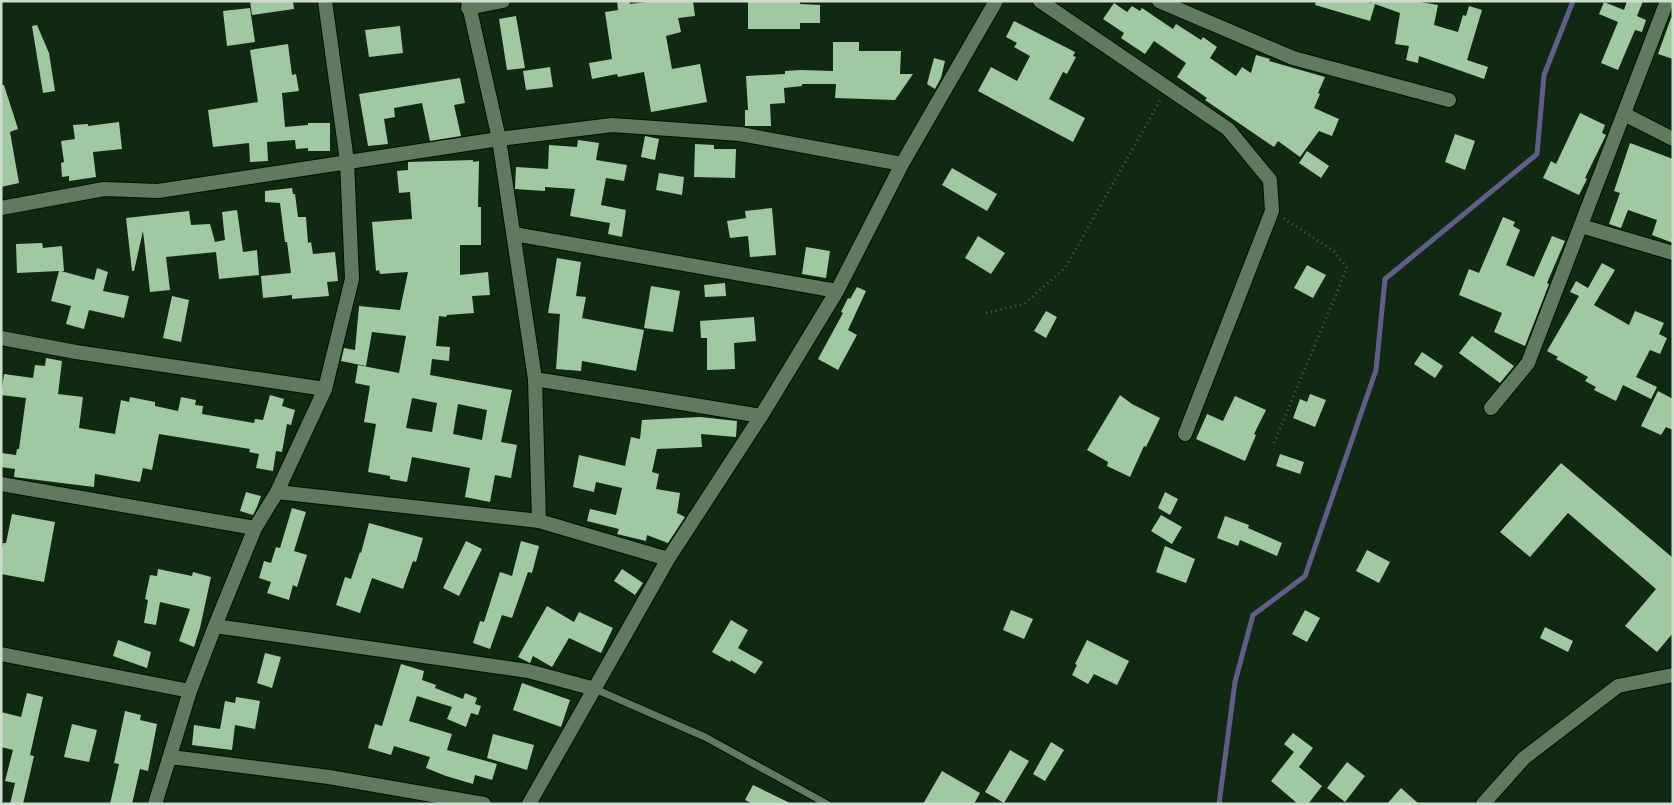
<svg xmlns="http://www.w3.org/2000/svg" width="1674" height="805" font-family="'Nunito Sans',sans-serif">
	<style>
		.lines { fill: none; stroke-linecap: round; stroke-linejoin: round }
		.stream { stroke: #635d89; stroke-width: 5 }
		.building { fill: #a1c9a1; fill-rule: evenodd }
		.service-casing { stroke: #001001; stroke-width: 9 }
		.minor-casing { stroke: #001001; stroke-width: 16 }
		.path { stroke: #4a5e4b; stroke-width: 3; stroke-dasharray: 1 4; stroke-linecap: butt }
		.service { stroke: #607a60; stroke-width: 7 }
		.minor { stroke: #607a60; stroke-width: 14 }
	</style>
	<rect width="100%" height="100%" fill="#112812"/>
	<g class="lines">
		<path class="stream" d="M1219,804l16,-122 18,-67 52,-39 71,-206 9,-91 152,-125 7,-79 29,-74"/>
	</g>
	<path class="building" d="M250,1h43l1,8 -42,6z
		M617,1h12l1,3 24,-3h39l2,15 -17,2 3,14 -15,4 6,33 28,-5 7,38 -56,10 -7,-40 -26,5 -1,-3 -25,5 -3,-16 23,-4 -7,-47 13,-2z
		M748,1h52v3l20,1v18h-20v6h-52z
		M1316,1h49l7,2 -1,-2h44l23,4 -4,20 24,7 5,-17 3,1 3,-10 13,4 -15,50 21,7 -4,12 -65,-23 -1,7 -12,-3 3,-14 -14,-2 5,-31 -25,-9 -5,17 -55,-16z
		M1627,1h16l-6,15 9,4 -4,12 -7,-2 -17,40 -17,-7 17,-41 -19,-8 5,-12 20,8z
		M1114,3l13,9 5,-6 8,5 2,-3 31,21 3,-5 25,16 2,-3 14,10 -7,11 26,18 6,-9 9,6 5,-18 14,4 -1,2 56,16 -7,16 2,1 -6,14 25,11 -7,17 -13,-5 -19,26 -22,-16 -4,6 -69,-47 2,-2 -30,-21 9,-14 -32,-22 -9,13 -24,-16 3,-5 -21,-14z
		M250,8l5,34 -28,4 -4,-35z
		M516,16l9,52 -18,2 -8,-51z
		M1671,18h2v41l-15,-5z
		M1014,21l61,31 -2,4 3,1 -9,17 -4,-2 -14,27 36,19 -12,24 -95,-51 13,-24 26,14 13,-25 -16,-9 3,-4 -11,-6z
		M37,25l12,28 6,38 -12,2 -11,-67z
		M400,26l3,27 -34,4 -4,-27z
		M833,42h26v9h42l-1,23h13l-18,26 -60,-2 1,-14h-34v2l-18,2 1,15 -15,1 1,22h-26v-16h3l-2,-34 39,-2v-3l16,-1 32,1z
		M288,44l4,31 4,-1 3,17 -17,2 3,34 23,-2v-2h22v28h-22v-3l-12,1 -1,-9 -28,2 1,19 -18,1 -1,-19 -36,4 -5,-37 50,-8 -8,-52z
		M934,58l11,3 -4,17 -6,11 -8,-5z
		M550,67l3,20 -27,3 -3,-19z
		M460,78l5,25 -11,2 7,31 -31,5 -8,-38 -28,5 1,9 -11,2 4,25 -20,2 -9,-52z
		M1,85h3l14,44 -8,3 9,51 -18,4z
		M1580,113l25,12 -3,8 4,2 -21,43 2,1 -8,16 -36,-17 8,-17 5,3z
		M119,122l3,27 -29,3 3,25 -27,4v-5l-7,1 -1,-14 3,-1 -3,-21 14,-2 -2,-14 15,-1v2z
		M1455,134l20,7 -10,29 -20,-8z
		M645,136l14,3 -4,21 -14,-3z
		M578,140l21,3 -3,17 31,5 -3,16 -18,-3 -5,27 25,5 -4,27 -14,-3 2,-11 -40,-7 5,-27 -30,-2v4l-30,-2 1,-22 32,2 1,-24 28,2z
		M1630,143l43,16v84l-21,-8 5,-15 -29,-10 -7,18 -12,-4 11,-31 -6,-2z
		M695,144l19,1v4h22l-1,29 -41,-1z
		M1307,151l22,15 -8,12 -22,-15z
		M473,160v2l6,-1 -1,46h3v38h-21v30l28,-3 2,23 -18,1 2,17 -27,2 -1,2 -7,-1 -3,30 14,1 -1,14 -17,-2 -2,16 82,15 -11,52 16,3 -6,33 -16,-3 -5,27 -25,-5 5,-29 -58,-11 -5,25 -17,-3v-3l-22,-4 8,-48 -12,-2 6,-36 -15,-3 3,-18 41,8 7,-37 -34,-4 -6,34 -25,-5 3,-13 11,2 4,-44 41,4 8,-38 -28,2 -1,-4 -3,1 -4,-49 40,-3 -2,-27 -11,1 -2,-22 11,-1v-8zM412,398l25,5 -5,29 -26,-4zM458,404l29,6 -5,30 -29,-6z
		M952,168l45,26 -10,17 -45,-26z
		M659,173l25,4 -2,18 -26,-5z
		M292,188l1,6h2l3,23h8l2,26 3,-1 2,12 22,-2 3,29 -11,1 2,14 -37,3v-4l-29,3 -2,-22 30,-3 -4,-31h-2l-5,-39 -15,-1v-11z
		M772,208l4,47 -26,2 -2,-21 -18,2 -3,-17 19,-3 -1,-7z
		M237,210l6,42 14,-2 2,25 -40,4 -3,-27 -50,5 4,33 -20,2 -7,-61 -9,40h-2l-6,-53 63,-7 2,14 19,-1 5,18 10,-2 -3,-28z
		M1503,217l12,5 -2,4 7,4 -14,35 28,12 18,-41 13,5 -18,42 2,1 -24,62 -31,-14 8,-19 -43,-18 10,-26 10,4z
		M978,236l27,17 -14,21 -26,-16z
		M42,243l1,5 19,-2 2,25h-3l33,9 3,-12 11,4 -5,19 26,5 -5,22 -35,-8 -5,19 -18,-5 5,-18 -20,-5 8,-30 -42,2 -1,-29z
		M806,247l24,4 -4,27 -24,-4z
		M557,258l24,4 -5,34 10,1 -4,21 62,12 -8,41 -54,-10 -1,10 -25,-2 4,-55 -12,-1z
		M1602,263l13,7 -21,35 35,20 6,-14 29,12 -5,11 8,4 -7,16 -10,-4 -14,27 21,10 -6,12 -28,-14 -7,16 -22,-11 2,-3 -11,-6 3,-4 -32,-18 2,-2 -11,-6 32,-55 -9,-4 6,-11 12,7z
		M1307,265l19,10 -13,23 -19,-10z
		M725,283l1,13 -21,1 -1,-12z
		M651,286l29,5 -7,41 -29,-4z
		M857,287l9,4 -18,39 9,5 -19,35 -20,-11 25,-46 -2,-1 7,-14 2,1z
		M172,296l17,4 -8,42 -18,-4z
		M1046,311l11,6 -11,21 -12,-7z
		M754,317l2,24 -22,2 1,26 -28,1v-32h-6l-1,-17z
		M1472,336l42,30 -14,17 -41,-30z
		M1422,352l21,14 -8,12 -21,-14z
		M46,358l16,3 -4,33 25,3 -4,31 36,6 6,-34 8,2 1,-5 25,5v4l23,5 3,-14 15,3 -1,5 8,1 -1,8 52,9 1,-4 8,1 7,-25 14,4 -2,7 13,4 -4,15 -4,-1 -5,28 -6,-1 -3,20 -17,-3 3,-14 -10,-2 1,-3 -91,-15 -7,36 -9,-2 -3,14 -45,-8 -1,13 -80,-10 1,-8 -14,-2v-14l15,2 1,-6h2l7,-51 -25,-3 3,-21 29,4 2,-13 10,1z
		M1658,391l15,8v31l-7,-3 -5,8 -20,-9z
		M1310,394l16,6 -11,27 -22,-9 7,-19 7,3z
		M1120,395l12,9 28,14 -14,29 -2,-1 -14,31 -23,-11 1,-4 -21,-12z
		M1235,396l31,14 -12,24 2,1 -11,26 -49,-22 11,-25 16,7z
		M700,417l37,4 -1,16 -35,-3 1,13 -45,2 -5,23 7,2 -3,15 24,4 -3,20 8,4 -17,26 -21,-8 -1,6 -29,-7 2,-5 -32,-8 3,-12 26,6 6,-27 -26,-6 -2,10 -21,-5 6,-32 46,11 6,-29 9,2 2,-19z
		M1280,454l24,8 -4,12 -24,-8z
		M1561,463l112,95v75l-16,19 -32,-26 31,-37 -88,-76 -38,44 -30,-25z
		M246,492l15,4 -4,11 -4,8 -13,-4z
		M1165,492l13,7 -8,16 -12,-7z
		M292,508l14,4 -12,39 13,4 -10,32 -4,-2 -4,15 -22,-7 4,-11 -12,-4 5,-17 7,2 5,-16 4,1z
		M12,514l43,8 -11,60 -43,-8v-22l2,-9h3z
		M1161,515l21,12 -10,17 -21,-13z
		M1225,516l24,9 -1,3 34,15 -5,13 -37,-16 -2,6 -21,-8z
		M369,523l54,15 -7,24 -3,-1 -10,28 -31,-11 -12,35 -24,-8 9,-28 6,2 9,-27 1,1z
		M466,541l16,8 -23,47 -16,-8z
		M521,541l18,5 -7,27 -4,-1 -16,46 -10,-3 -12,34 -17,-6 7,-22 4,1 16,-50 12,4z
		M1165,546l30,13 -9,24 -30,-11z
		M1367,550l23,12 -11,21 -23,-12z
		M158,569l34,7 1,-4 18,5 -11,51 -6,19 -15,-6 11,-32 -30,-7 -4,23 -12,-2 4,-23 -3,-1 5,-24 7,1z
		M622,569l21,14 -8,12 -21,-14z
		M547,606l27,16 5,-10 34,16 -12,25 -32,-15 -17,29 -19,-11 -3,7 -12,-6z
		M1011,610l22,9 -9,20 -21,-9z
		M1305,610l15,8 -13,24 -15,-8z
		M731,620l17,10 -10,18 25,14 -8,12 -24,-14 -1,2 -18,-10z
		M1545,627l28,14 -5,11 -28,-14z
		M118,640l33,12 -4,16 -34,-12z
		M1087,640l42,21 -12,24 -23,-11 -6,10 -16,-9 5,-10 -2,-1z
		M265,653l16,4 -9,31 -15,-5z
		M401,664l23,7 -2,9 14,5 -1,3 28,11 2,-6 12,5 -2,6 6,2 -3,9 -7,-2 -5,14 -19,-8 5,-12 -35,-11 -8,25 43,13 -5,16 50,14 -5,16 -17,-5 -2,9 -27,-8 -20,-8 4,-11 -36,-11 -3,9 -23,-7 7,-24 7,2z
		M522,683l48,17 -9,27 -48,-17z
		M27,693l16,4 -13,58 4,1 -11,48h-13l5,-21 -10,-2 8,-31 -12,-3v-35l20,5z
		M236,697l24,4 -5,28 -20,-4 -3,25 -40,-5 2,-20 26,4 5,-28 10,2z
		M125,711l16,4 -1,5 17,4 -9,47 -8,-2 -8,35h-22l9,-40 -5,-1z
		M72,724l25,6 -8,32 -25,-5z
		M1293,733l20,15 -14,19 23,19 -14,18h-10l-27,-23 23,-29 -10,-8z
		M493,734l41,11 -7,25 -40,-12z
		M1051,742l13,8 -19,31 -12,-7z
		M1010,750l19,11 -25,42 -19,-11z
		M1347,762l18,14 -20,26 -18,-14z
		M942,771l38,22 -6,11h-51z
		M753,785l39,19h-39l-8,-4z
		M1401,788l18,16h-32z"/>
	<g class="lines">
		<g class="service-casing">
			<path id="service" d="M595,689l110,48 122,67"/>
		</g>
		<g class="minor-casing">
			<path id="minor" d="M468,1l31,138 36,240 4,142
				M1040,1l188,128 42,51 2,31 -87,223
				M1159,1l134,57 156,42
				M468,8l35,-7
				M1624,114l49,25
				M1,208l103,-19 54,2 341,-52 113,-14 128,9 162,30
				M1581,226l92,27
				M514,234l323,57
				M1,338l75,14 249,37
				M535,379l226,37
				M1491,408l37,-45 139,-362
				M1,484l254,44
				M277,492l262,29 129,38
				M215,626l313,45 67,18
				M1,654l189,37
				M171,757l158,20 155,27
				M155,804l35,-113 25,-65 40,-98 22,-36 48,-103 27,-110 -5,-118 -22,-160
				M529,804l139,-245 93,-143 76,-125 65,-127 94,-163
				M1483,804l41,-46 94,-72 55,-11"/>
		</g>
		<path class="path" d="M986,313l38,-9 41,-36 96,-169
			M1274,443l73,-175 -13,-17 -51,-33"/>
		<use href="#service" class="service"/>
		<use href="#minor" class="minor"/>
	</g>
	<rect width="1674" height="805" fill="none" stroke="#cfddcf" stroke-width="5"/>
</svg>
